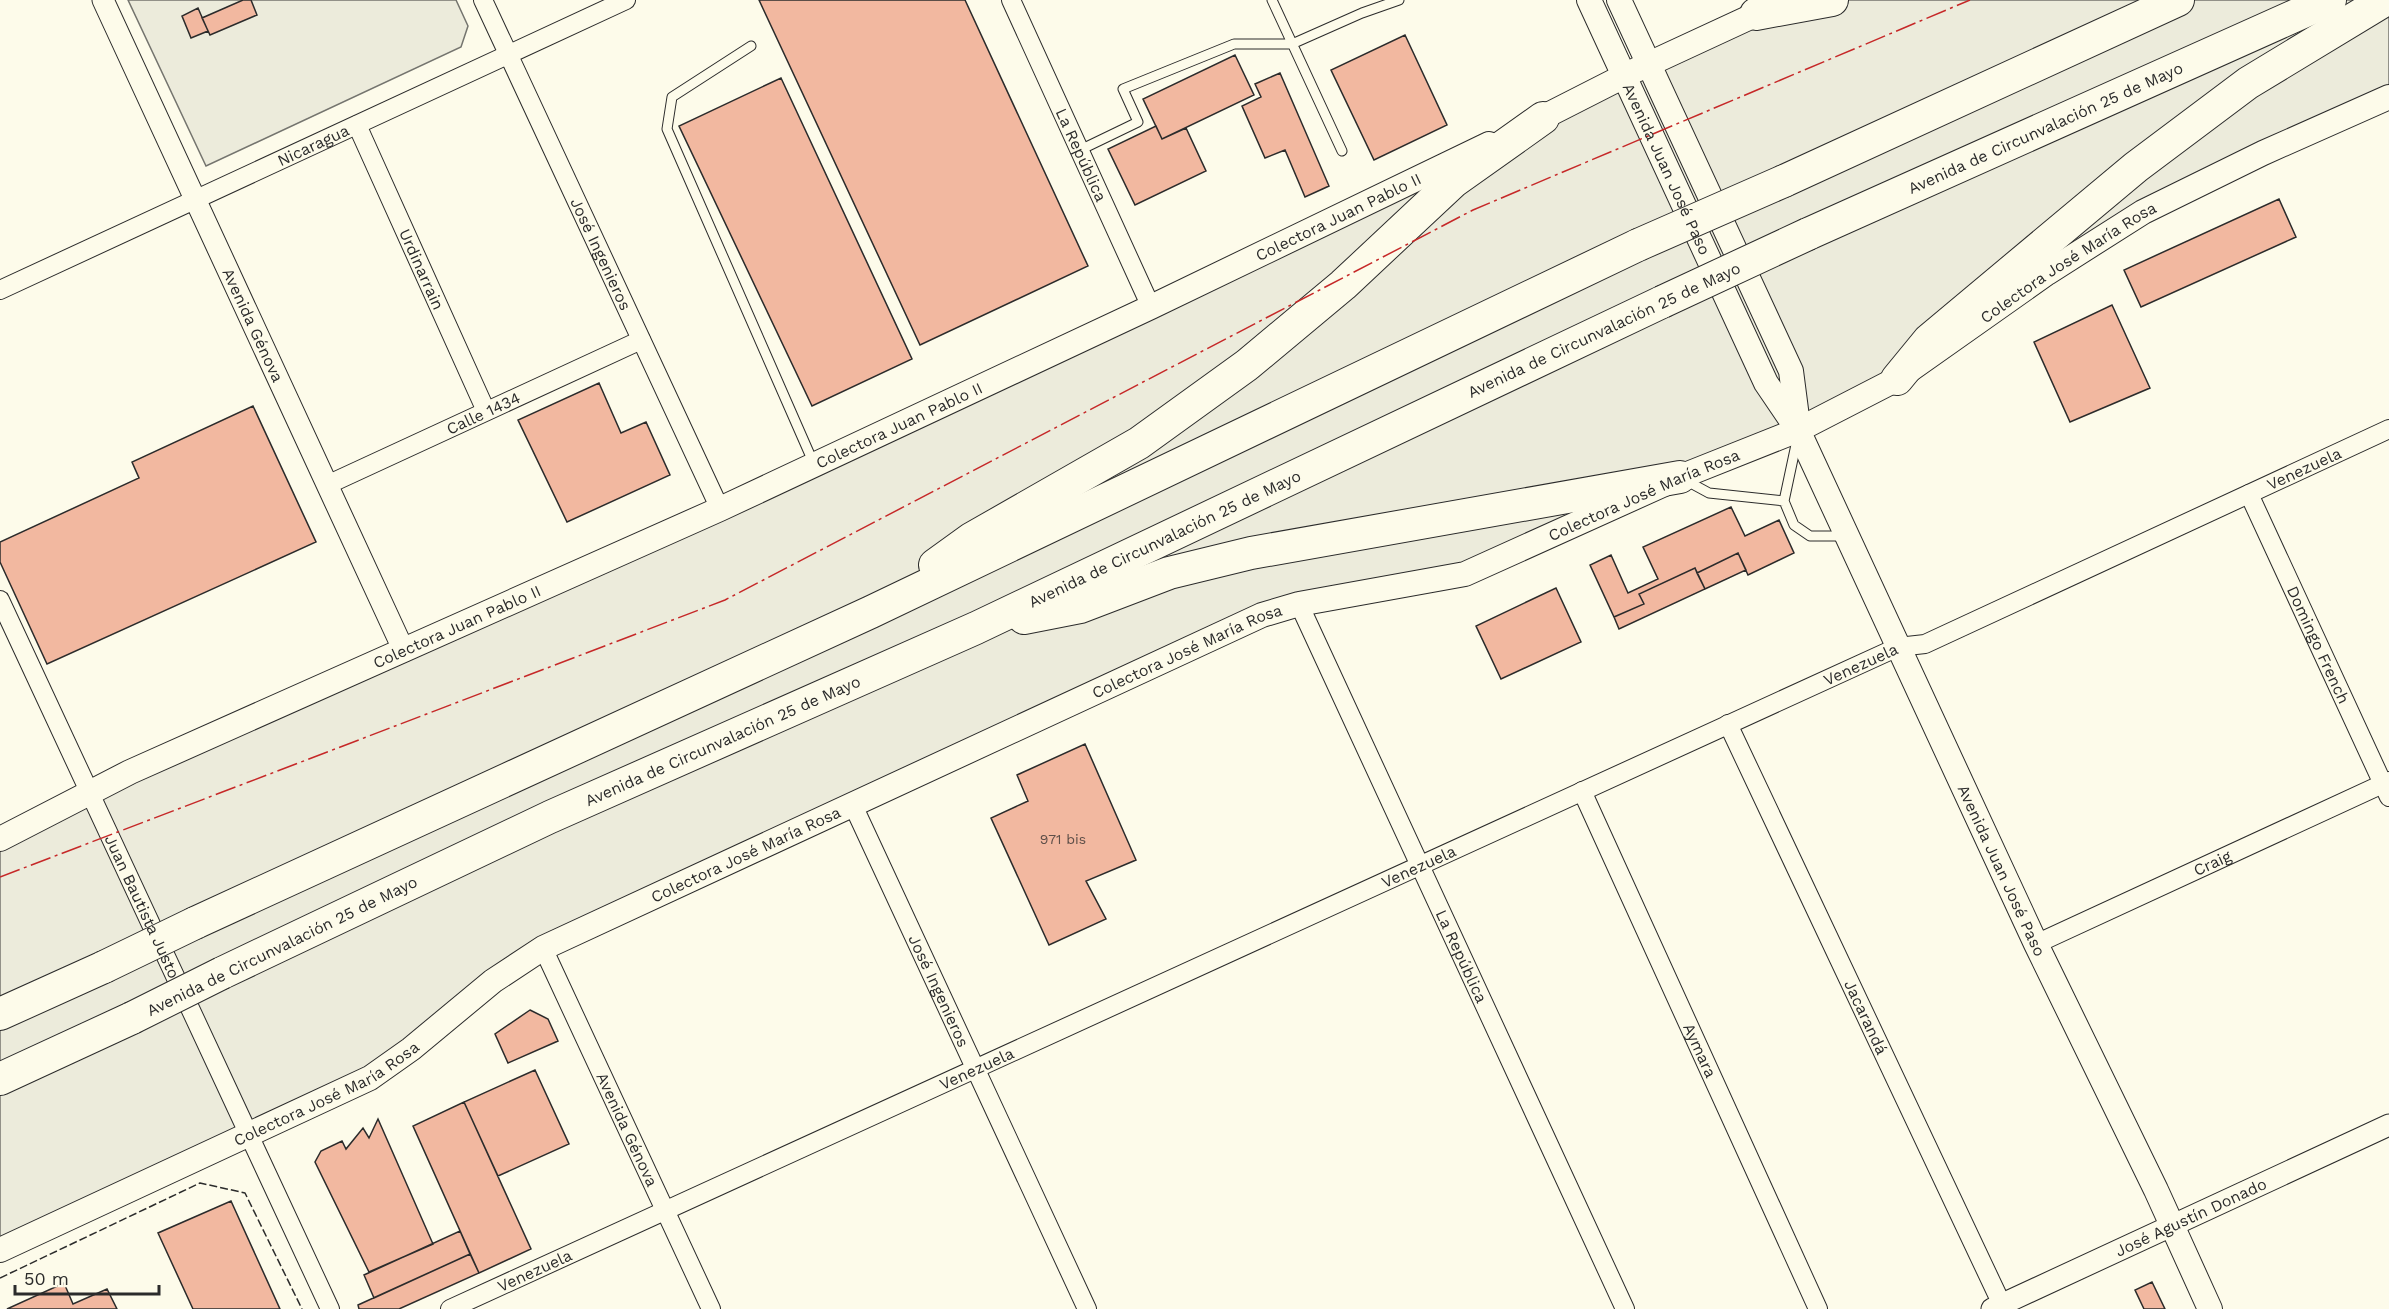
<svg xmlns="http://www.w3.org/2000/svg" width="2389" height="1309" font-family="'Work Sans',sans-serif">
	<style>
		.green { fill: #ecebdb; stroke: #74746e; stroke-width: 1.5 }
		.building { fill: #f2b8a0; stroke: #2b2b2b; stroke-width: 1.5 }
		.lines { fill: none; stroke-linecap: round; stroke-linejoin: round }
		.service-casing { stroke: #2b2b2b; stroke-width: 11 }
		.minor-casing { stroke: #2b2b2b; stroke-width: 20 }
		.tertiary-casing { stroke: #2b2b2b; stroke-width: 23 }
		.secondary-casing { stroke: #2b2b2b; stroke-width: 26 }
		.motorway-casing { stroke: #2b2b2b; stroke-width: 34 }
		.service { stroke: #fdfbea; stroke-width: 9 }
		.minor { stroke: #fdfbea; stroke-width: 18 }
		.tertiary { stroke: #fdfbea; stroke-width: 21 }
		.secondary { stroke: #fdfbea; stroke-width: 24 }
		.motorway { stroke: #fdfbea; stroke-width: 32 }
		.motorway-bridge-casing { stroke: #2b2b2b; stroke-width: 34; stroke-linecap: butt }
		.motorway-bridge { stroke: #fdfbea; stroke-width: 32 }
		.fence { stroke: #2b2b2b; stroke-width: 1.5; stroke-dasharray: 8 3; stroke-linecap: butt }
		.power { stroke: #c62828; stroke-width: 1.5; stroke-dasharray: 21 4.5 3 4.5; stroke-linecap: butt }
		.labels { text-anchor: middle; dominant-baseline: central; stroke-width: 4.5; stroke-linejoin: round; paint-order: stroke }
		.number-label { font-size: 14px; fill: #5d4e48 }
		.street-label { font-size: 16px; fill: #2b2b2b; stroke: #fdfbea }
	</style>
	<rect width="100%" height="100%" fill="#fdfbea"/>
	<path class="green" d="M128,0h328l12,26 -7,21 -255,119z
		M1791,0h598v97l-246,115 -246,167 -432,195 -166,30 -756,344 -132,101 -411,201v-411z"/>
	<path class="building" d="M243,0h8l6,15 -47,20 -8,-17z
		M759,0h206l123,266 -168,79z
		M198,8l10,23 -17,7 -9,-22z
		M1405,35l42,90 -73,35 -43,-90z
		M1235,55l19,40 -92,44 -19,-40z
		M1280,73l49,113 -24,11 -20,-47 -20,8 -23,-52 19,-9 -6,-13z
		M781,78l131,281 -100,47 -133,-280z
		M1156,126l6,13 24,-11 20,43 -71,34 -27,-56z
		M2279,199l17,38 -155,70 -17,-37z
		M2112,305l38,83 -80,34 -36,-80z
		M599,383l22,50 25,-11 24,53 -103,47 -49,-102z
		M253,406l63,136 -269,122 -47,-102v-20l139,-64 -7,-16z
		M1731,507l14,29 34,-16 15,33 -46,22 -10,-22 -41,20 -2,-5 -56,26 5,10 -30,13 -24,-52 21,-10 17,38 30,-14 -15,-32z
		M1738,553l8,17 -41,19 -8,-16z
		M1695,568l10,21 -86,40 -5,-12 30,-13 -5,-10z
		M1556,588l25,54 -80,37 -25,-53z
		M1085,744l51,116 -50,21 20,38 -57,26 -58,-127 37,-17 -11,-26z
		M530,1010l18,9 10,22 -50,22 -13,-29z
		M535,1070l34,74 -71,32 -34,-74z
		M464,1102l67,147 -52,24 -66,-147z
		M378,1119l55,125 -64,28 -54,-110 6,-11 21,-10 4,8 17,-21 6,10z
		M231,1201l49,108h-87l-35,-76z
		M460,1231l10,23 -96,44 -10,-23z
		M470,1254l9,19 -80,36h-40l-1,-4z
		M2152,1282l13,27h-21l-9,-19z
		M64,1283l9,21 34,-15 10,20h-110z"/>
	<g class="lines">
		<g class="service-casing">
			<path id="service" d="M1272,0l70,151
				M751,46l-79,51 -5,32 147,335
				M1080,150l58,-28 -15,-33 111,-45h58l70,-31 37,-13
				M1797,440l-13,61 10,24 16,11h35
				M1685,480l24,13 75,8"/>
		</g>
		<g class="minor-casing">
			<g id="minor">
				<path id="s1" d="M483,0l237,509"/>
				<path id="s2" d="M1011,0l140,307"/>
				<path id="s3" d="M357,125l129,286"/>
				<path id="s4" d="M0,290l626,-290"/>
				<path id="s5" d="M327,485l314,-145"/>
				<path id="s6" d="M2249,494l140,303"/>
				<path id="s7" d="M0,600l330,709"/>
				<path id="s8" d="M1299,604l326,705"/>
				<path id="s9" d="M1728,724l276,585"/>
				<path id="s10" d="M1582,791l236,518"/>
				<path id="s11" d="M852,803l235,506"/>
				<path id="s12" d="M2036,944l353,-163"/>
				<path id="s13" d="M543,948l168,361"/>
				<path id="s14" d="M450,1309l1448,-662 27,-3 464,-215"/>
			</g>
		</g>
		<g class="tertiary-casing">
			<g id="tertiary">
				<path id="s15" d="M103,0l301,651"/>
				<path id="s16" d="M1992,1309l397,-184"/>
			</g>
		</g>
		<g class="secondary-casing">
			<g id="secondary">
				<path id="s17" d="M1589,0l177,383 32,47 238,514 120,246 54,119"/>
				<path d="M1619,0l172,371 7,54"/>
				<path d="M1528,125l108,-55 136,-63"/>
				<path id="s18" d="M0,839l130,-67 590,-263 431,-202 338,-163"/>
				<path id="s19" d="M0,1250l370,-172 41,-29 82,-68 50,-33 719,-333 37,-11 166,-30 215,-97 118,-47 99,-51 150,-106 96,-61 120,-59 126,-56"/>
			</g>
		</g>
		<g class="motorway-casing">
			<g id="motorway">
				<path d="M1756,14l76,-14"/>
				<path d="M1784,181l394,-181"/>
				<path id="s20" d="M1808,234l522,-234"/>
				<path d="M1897,379l32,-39 207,-173 112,-84 137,-83"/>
				<path d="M935,565l36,-26 168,-96 108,-78 96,-80 110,-103 90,-64"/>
				<path d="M1024,618l56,-11 89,-34 82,-20 429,-76"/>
				<path d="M195,923l676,-311 767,-367"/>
				<path id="s21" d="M222,973l328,-156 426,-189 686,-326"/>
				<path d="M0,1014l104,-47"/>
				<path d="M0,1079l132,-61"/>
			</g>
		</g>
		<use href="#service" class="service"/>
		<use href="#minor" class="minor"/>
		<use href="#tertiary" class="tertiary"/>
		<use href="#secondary" class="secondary"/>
		<use href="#motorway" class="motorway"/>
		<g class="motorway-bridge-casing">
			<path id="motorway-bridge" d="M1638,245l146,-64
				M1662,302l146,-68
				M104,967l91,-44
				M132,1018l90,-45"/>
		</g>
		<use href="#motorway-bridge" class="motorway-bridge"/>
		<path class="fence" d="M0,1278l200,-95 45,10 57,116"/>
		<path class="power" d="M0,877l725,-277 748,-390 497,-210"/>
	</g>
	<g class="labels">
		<g class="number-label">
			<text x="1063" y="839">971 bis</text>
		</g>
		<g class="street-label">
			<text stroke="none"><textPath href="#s20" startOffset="260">Avenida de Circunvalación 25 de Mayo</textPath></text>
			<text stroke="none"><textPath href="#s4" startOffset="345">Nicaragua</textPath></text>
			<text stroke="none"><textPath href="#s2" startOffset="170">La República</textPath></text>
			<text stroke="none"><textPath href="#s17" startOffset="186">Avenida Juan José Paso</textPath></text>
			<text stroke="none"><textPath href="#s18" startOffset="1476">Colectora Juan Pablo II</textPath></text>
			<text stroke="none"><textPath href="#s1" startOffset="280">José Ingenieros</textPath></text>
			<text stroke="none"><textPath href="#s19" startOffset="2306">Colectora José María Rosa</textPath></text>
			<text stroke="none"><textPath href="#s3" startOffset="158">Urdinarrain</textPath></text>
			<text stroke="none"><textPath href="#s15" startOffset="358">Avenida Génova</textPath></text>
			<text transform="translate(1604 330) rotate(-25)">Avenida de Circunvalación 25 de Mayo</text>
			<text stroke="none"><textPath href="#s5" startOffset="172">Calle 1434</textPath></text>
			<text stroke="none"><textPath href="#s18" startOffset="990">Colectora Juan Pablo II</textPath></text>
			<text stroke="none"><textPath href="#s14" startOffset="2037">Venezuela</textPath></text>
			<text stroke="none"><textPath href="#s19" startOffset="1820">Colectora José María Rosa</textPath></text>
			<text stroke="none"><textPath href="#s21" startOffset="1038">Avenida de Circunvalación 25 de Mayo</textPath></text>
			<text stroke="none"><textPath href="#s18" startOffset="504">Colectora Juan Pablo II</textPath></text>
			<text stroke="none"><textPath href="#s6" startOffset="166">Domingo French</textPath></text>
			<text stroke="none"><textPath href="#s19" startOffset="1334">Colectora José María Rosa</textPath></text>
			<text stroke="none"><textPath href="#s14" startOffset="1551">Venezuela</textPath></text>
			<text stroke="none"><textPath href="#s21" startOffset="552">Avenida de Circunvalación 25 de Mayo</textPath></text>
			<text stroke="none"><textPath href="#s19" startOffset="848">Colectora José María Rosa</textPath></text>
			<text stroke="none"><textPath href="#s12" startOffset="194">Craig</textPath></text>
			<text stroke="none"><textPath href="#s14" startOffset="1065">Venezuela</textPath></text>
			<text stroke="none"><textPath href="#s17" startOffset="964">Avenida Juan José Paso</textPath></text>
			<text stroke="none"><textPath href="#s7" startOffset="338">Juan Bautista Justo</textPath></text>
			<text transform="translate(282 946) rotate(-26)">Avenida de Circunvalación 25 de Mayo</text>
			<text stroke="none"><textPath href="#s8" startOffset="388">La República</textPath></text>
			<text stroke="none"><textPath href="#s11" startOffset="207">José Ingenieros</textPath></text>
			<text stroke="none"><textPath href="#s9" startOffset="324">Jacarandá</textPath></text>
			<text stroke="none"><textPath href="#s10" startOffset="285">Aymara</textPath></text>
			<text stroke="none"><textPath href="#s14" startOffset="579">Venezuela</textPath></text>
			<text stroke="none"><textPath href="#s19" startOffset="362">Colectora José María Rosa</textPath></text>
			<text stroke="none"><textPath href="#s13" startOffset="200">Avenida Génova</textPath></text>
			<text stroke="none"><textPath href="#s16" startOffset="219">José Agustín Donado</textPath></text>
			<text stroke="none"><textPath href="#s14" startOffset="93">Venezuela</textPath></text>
		</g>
	</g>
	<path d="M15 1285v9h144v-9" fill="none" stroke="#2b2b2b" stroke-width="3"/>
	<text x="24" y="1285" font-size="18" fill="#2b2b2b" stroke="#fdfbea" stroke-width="4.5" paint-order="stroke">50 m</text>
</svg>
